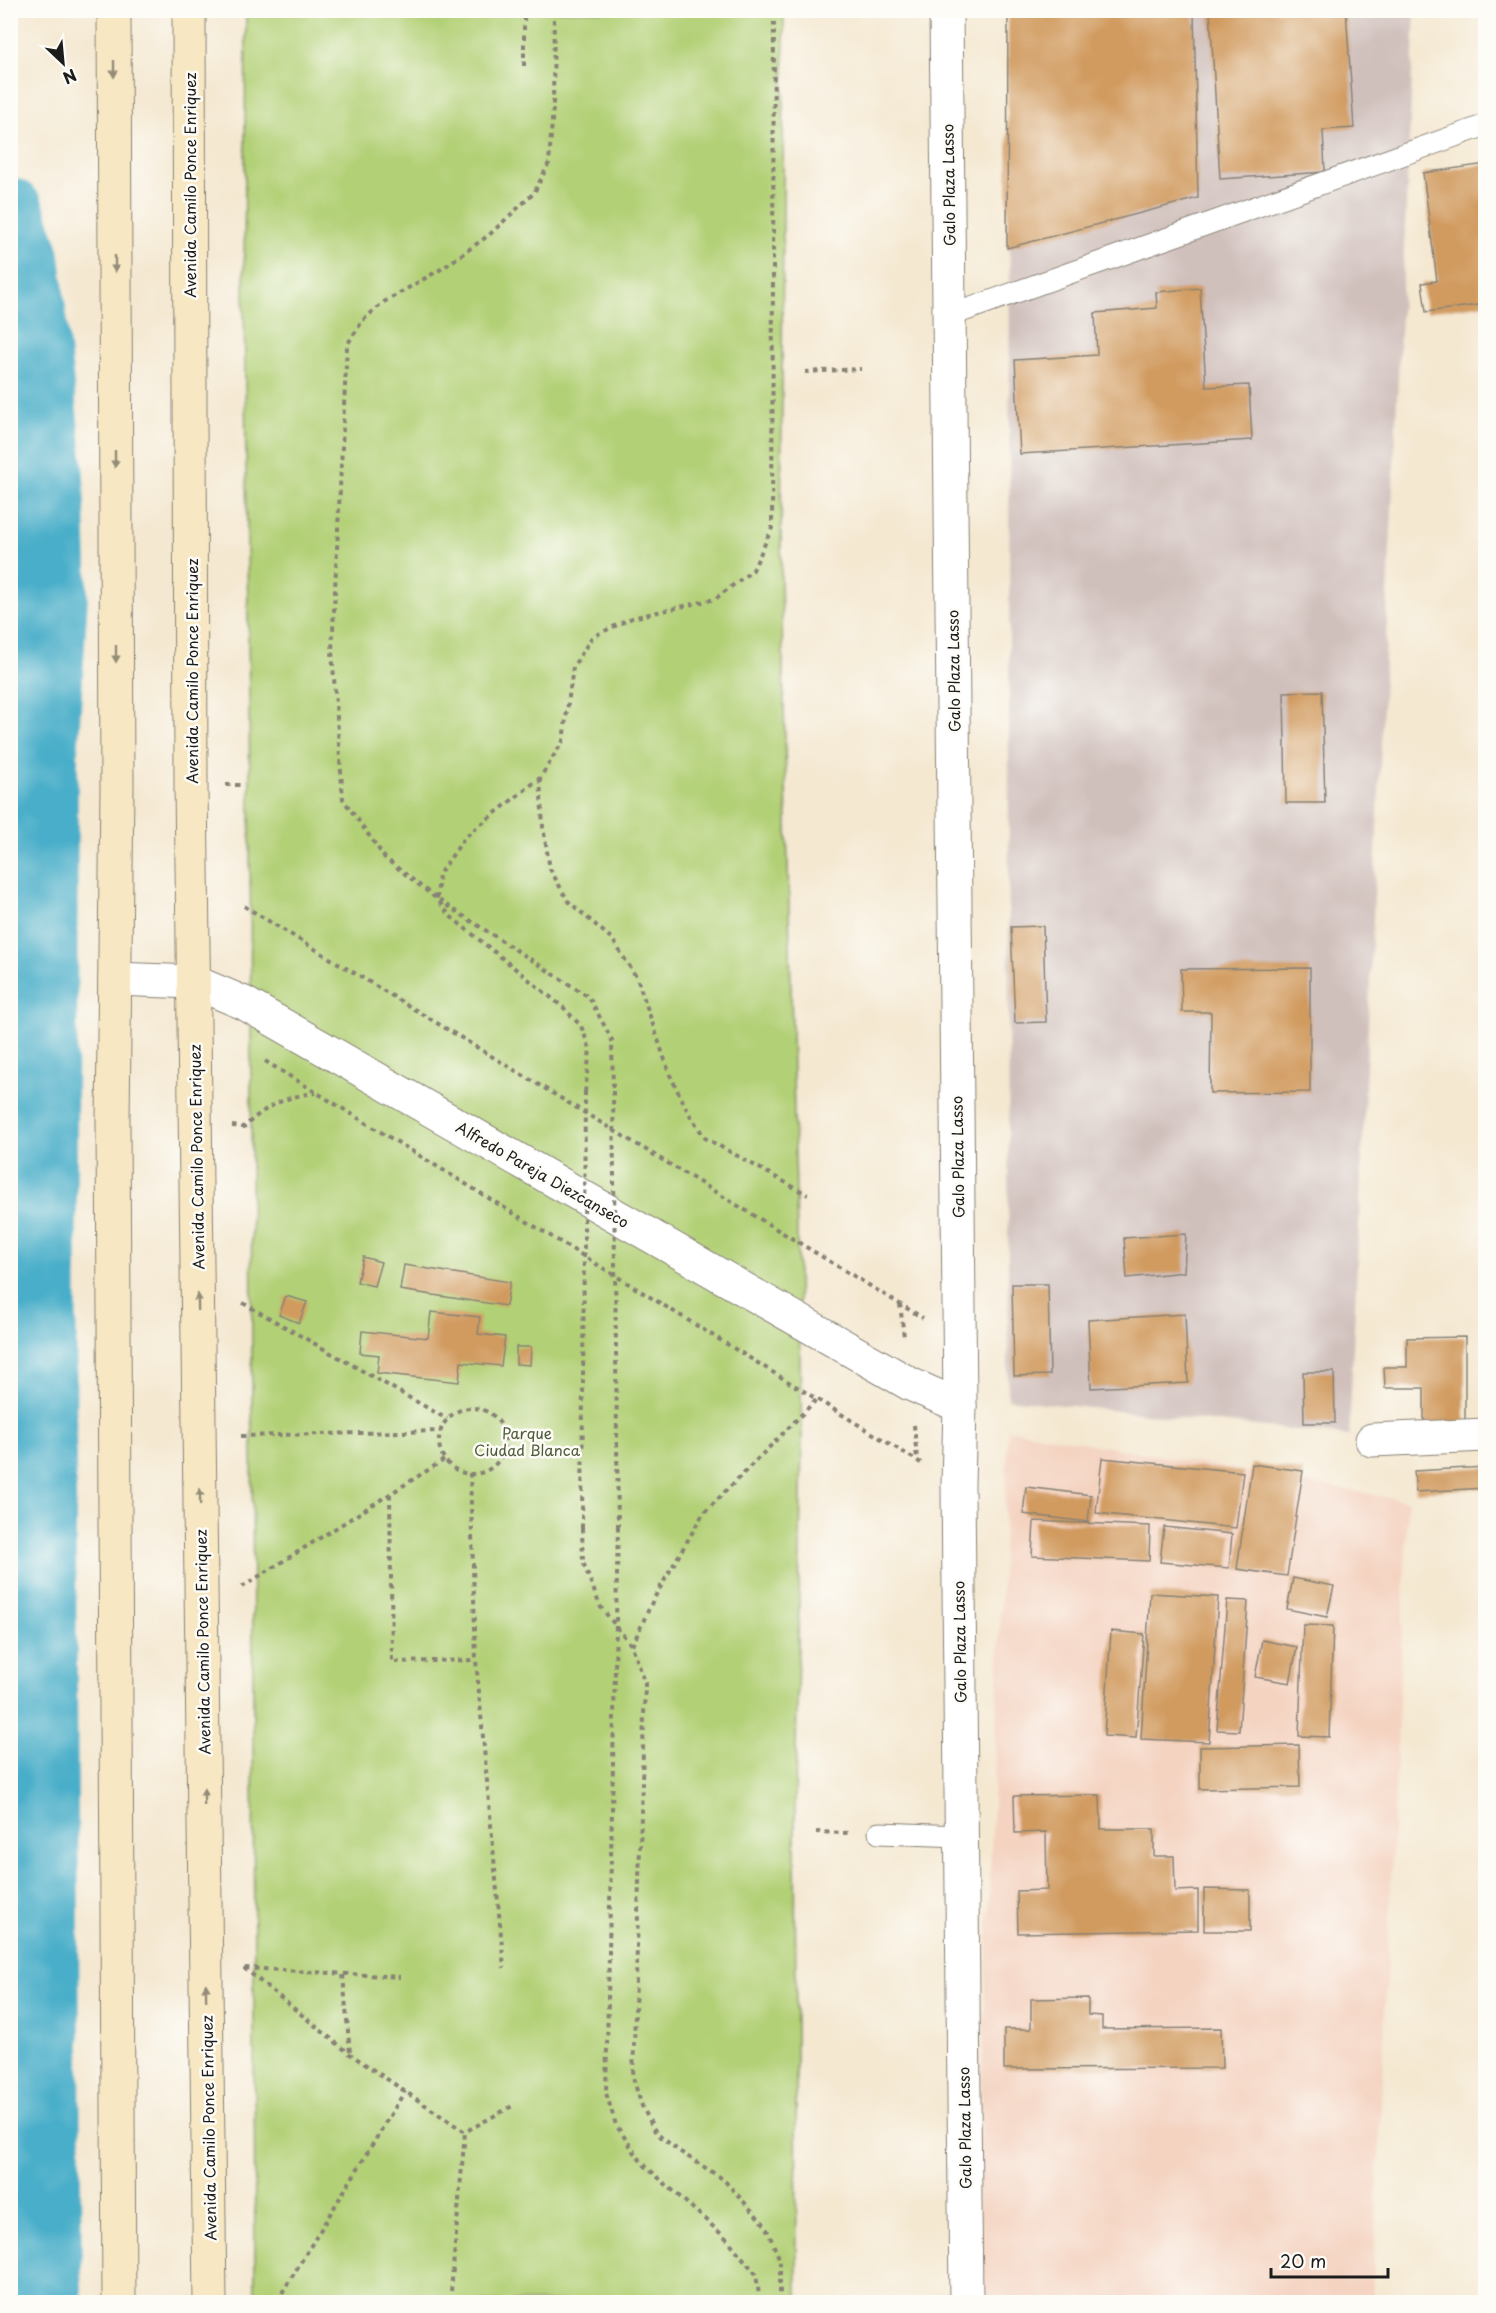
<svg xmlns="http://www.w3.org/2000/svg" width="1496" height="2313" font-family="'Playpen Sans',sans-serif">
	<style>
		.built { fill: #f4d3c1 }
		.industrial { fill: #d0c0bc }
		.green { fill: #b2d076; stroke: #677649; stroke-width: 1.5 }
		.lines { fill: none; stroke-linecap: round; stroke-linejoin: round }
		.river { stroke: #4aaec9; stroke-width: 70 }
		.building { fill: #d19b61 }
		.service-casing { stroke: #888276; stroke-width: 23 }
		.minor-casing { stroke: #888276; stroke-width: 35 }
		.tertiary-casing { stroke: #888276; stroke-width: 35 }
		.secondary-casing { stroke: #888276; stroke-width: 35 }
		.path { stroke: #888276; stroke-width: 4; stroke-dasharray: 4.5 4.5; stroke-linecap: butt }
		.service { stroke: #fff; stroke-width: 21 }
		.minor { stroke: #fff; stroke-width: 33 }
		.tertiary { stroke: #fff; stroke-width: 33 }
		.secondary { stroke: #f7e8c3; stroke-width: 33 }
		.path-bridge { stroke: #888276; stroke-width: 4; stroke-dasharray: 4.5 4.5; stroke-linecap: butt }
		.oneway { fill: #948c78 }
		.labels { text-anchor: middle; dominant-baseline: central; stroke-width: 5; stroke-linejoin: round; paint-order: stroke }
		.street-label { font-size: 15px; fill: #1c1c1c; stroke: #fdfcf7 }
		.park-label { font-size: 15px; fill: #505b3c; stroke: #fdfcf7 }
	</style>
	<rect width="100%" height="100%" fill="#fdfcf7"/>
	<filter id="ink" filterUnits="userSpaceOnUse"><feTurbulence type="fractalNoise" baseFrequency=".0167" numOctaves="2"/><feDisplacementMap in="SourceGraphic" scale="12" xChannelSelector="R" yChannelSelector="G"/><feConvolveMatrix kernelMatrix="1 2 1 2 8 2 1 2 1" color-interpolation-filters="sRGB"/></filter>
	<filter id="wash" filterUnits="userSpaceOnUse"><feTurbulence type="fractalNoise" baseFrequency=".008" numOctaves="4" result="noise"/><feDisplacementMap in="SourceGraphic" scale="24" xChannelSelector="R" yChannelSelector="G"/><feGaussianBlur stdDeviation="1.35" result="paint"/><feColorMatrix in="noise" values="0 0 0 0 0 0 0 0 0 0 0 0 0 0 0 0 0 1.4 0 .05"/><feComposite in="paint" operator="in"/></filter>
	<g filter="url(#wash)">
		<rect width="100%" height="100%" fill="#f4e8d1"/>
		<path class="built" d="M11,639l60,17v1646h-61z
			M1008,1429l400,72 -36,801h-399z"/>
		<path class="industrial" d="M1010,11h405l-66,1425 -341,-37z"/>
		<path class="green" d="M246,11h538l-3,569 21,860 -7,362 2,500h-542l-5,-1508 -6,-504z"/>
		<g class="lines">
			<path class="river" d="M10,213l15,44 24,220 4,119 -10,158 -2,794 6,754"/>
		</g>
		<g id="blocks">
			<path class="building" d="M1008,10h186l4,188 -191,50z
				M1210,10h136l8,118 -31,2 2,42 -105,7z
				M1486,164v140l-60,8 -4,-29 15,-2 -14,-108z
				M1200,288l6,99 43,-2 3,55 -232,14 -5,-94 82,-5 -2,-42 62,-5 -1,-16z
				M1322,691l3,112h-39l-2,-111z
				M1043,926l3,96 -31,1 -4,-96z
				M1310,968v124l-100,1 1,-81h-29l-1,-43z
				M1186,1234l-2,38 -57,6 -3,-40z
				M363,1257l18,5 -7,24 -17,-4z
				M404,1265l106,17 -4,24 -106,-16z
				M1012,1284h36l2,91 -36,1z
				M286,1296l21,6 -8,21 -20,-8z
				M431,1312l49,5 -2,17 27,3 -4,29 -40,-4 -2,20 -82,-9 2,-18 -19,-2 2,-22 66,7z
				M1185,1314l3,69 -97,5 -3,-68z
				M1465,1337v88h-41v-37h-39l-1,-21h23v-29z
				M516,1347h15l-1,18 -14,-1z
				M1303,1372h31l1,51h-31z
				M1102,1458l141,14 -7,56 -140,-15z
				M1252,1464l51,7 -16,105 -50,-7z
				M1486,1467v21l-70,4 -2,-21z
				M1026,1487l65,8 -3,27 -65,-8z
				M1034,1521l116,5 -1,35 -117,-5z
				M1164,1527l68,7 -3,34 -69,-6z
				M1293,1578l41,8 -7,31 -40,-8z
				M1150,1593l68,4 -9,145 -68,-3z
				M1227,1600l21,1 -9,130 -22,-1z
				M1303,1625l30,1 -4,111 -30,-1z
				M1111,1631l33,3 -8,104 -32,-2z
				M1262,1640l35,7 -7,36 -35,-6z
				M1299,1745l1,42 -100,2v-42z
				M1100,1795l1,34h53v27h20l1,35 23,-1v40l-180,3 -1,-42 30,-1 -1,-58 -31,1 -1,-37z
				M1204,1889l46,1v41h-46z
				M1088,1998v17l14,1v13l119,-1 1,40 -218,1v-40h27v-30z"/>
		</g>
	</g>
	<g filter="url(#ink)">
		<use href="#blocks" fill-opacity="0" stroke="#888276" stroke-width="1.5"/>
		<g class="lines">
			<g class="service-casing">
				<path id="service" d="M949,316l537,-191
					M879,1833l82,3"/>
			</g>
			<g class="minor-casing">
				<path id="minor" d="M115,979l79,3 50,21 666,381 50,22
					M1372,1440l114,-5"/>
			</g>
			<g class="tertiary-casing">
				<path id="tertiary" d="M946,10l14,1396 -2,79 8,817"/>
			</g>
			<g class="secondary-casing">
				<path id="secondary" d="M114,10l3,778 -4,333 6,1181
					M189,10l2,775 19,1517"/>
			</g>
			<path class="path" d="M554,10l-1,97 -4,56 -15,30 -45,42 -46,33 -59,34 -21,18 -16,25 -15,306 11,148 42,59 52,41 152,98 23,43 1,51
				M524,66v-56
				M805,372l56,-3
				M540,779l3,48 7,42 18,32 44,38 25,39 33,97 18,37 17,26 103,57
				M226,785h17
				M244,906l679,412
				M265,1061l656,402
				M585,1092l5,-43 -9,-23 -17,-18 -114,-92 -13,-17 2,-25 27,-38 74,-58 23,-37 10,-74 19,-30 40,-19 83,-19 38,-29 19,-42 2,-518
				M232,1126l12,1c22,-21 42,-31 72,-34
				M243,1303l204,116
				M900,1304l4,33
				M439 1441a33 33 0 1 1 66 0a33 33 0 1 1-66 0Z
				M914,1425l3,35
				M241,1436l199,-5
				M470,1473l6,187 28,308
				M390,1494l2,168 84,-2
				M618,1527l-12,566 10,32 26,38 86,77 28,34 4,28
				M582,1528l1,34 17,44 32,40 13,37 -12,395 9,28 14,27 23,18 44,28 42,46 15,35v42
				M242,1587l202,-127
				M632,1646l21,-46 50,-86 114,-115
				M816,1832l35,1
				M244,1968l106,86 115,78 49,-27
				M245,1968l155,9
				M343,1975l7,78
				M451,2291l14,-159
				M282,2293l123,-202"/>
			<use href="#service" class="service"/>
			<use href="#minor" class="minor"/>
			<use href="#tertiary" class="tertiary"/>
			<use href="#secondary" class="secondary"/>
			<path class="path-bridge" d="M613,1091l5,436
				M582,1528l3,-436"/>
		</g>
		<defs><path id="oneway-solid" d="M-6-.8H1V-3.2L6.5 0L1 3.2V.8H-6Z" transform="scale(1.5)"/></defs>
		<g class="oneway">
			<use href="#oneway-solid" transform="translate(114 69) rotate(90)"/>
			<use href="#oneway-solid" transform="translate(115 264) rotate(90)"/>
			<use href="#oneway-solid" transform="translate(115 459) rotate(90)"/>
			<use href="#oneway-solid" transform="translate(116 654) rotate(90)"/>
			<use href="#oneway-solid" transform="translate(198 1302) rotate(-91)"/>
			<use href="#oneway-solid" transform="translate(200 1497) rotate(-91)"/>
			<use href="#oneway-solid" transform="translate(204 1797) rotate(-91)"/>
			<use href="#oneway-solid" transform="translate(206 1992) rotate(-91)"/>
		</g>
	</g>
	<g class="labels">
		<g class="street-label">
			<text transform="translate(189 185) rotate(-90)">Avenida Camilo Ponce Enriquez</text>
			<text transform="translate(948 185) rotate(-91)">Galo Plaza Lasso</text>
			<text transform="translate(191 671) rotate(-90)">Avenida Camilo Ponce Enriquez</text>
			<text transform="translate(953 671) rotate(-91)">Galo Plaza Lasso</text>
			<text transform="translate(196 1157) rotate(-91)">Avenida Camilo Ponce Enriquez</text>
			<text transform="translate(957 1157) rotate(-91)">Galo Plaza Lasso</text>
			<text transform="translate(543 1174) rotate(30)">Alfredo Pareja Diezcanseco</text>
			<text transform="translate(202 1642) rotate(-91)">Avenida Camilo Ponce Enriquez</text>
			<text transform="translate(959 1642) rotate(-91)">Galo Plaza Lasso</text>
			<text transform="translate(208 2128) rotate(-91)">Avenida Camilo Ponce Enriquez</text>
			<text transform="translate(964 2128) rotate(-91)">Galo Plaza Lasso</text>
		</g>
		<g class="park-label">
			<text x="527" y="1432">Parque<tspan x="527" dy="17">Ciudad Blanca</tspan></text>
		</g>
	</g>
	<rect width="1496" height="2313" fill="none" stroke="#fdfcf7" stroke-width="36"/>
	<g transform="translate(63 63) rotate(154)" stroke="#fdfcf7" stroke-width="4.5" paint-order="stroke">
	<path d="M0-4.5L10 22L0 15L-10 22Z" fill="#1c1c1c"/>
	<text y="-9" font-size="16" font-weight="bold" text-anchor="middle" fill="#1c1c1c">N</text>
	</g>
	<path d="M1271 2268v9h117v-9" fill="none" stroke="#1c1c1c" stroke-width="3"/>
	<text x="1280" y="2268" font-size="18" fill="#1c1c1c" stroke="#fdfcf7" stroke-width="4.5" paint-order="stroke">20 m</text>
</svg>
